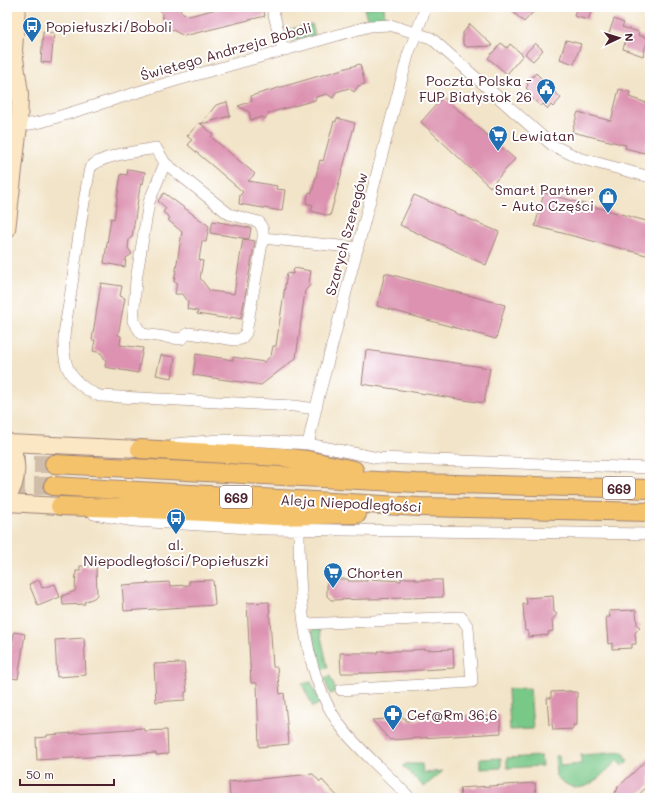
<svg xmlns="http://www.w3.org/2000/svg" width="657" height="805" font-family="Mali,sans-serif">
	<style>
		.green { fill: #78c888; stroke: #61745a }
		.building { fill: #dc92b0 }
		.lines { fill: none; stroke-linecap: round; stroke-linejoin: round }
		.primary-tunnel { stroke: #d0bda9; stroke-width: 18; stroke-dasharray: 18 9; stroke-linecap: butt }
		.street-casing { stroke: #9e827a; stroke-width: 12 }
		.secondary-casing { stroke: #9e827a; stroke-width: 18 }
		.primary-casing { stroke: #9e827a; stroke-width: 20 }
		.street { stroke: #fff; stroke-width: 11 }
		.secondary { stroke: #fbe7c3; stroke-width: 16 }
		.primary { stroke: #f4c26a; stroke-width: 18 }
		.labels { text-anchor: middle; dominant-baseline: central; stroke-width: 4; stroke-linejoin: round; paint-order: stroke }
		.shield { fill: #fff; stroke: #80626b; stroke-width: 1 }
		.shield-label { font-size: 13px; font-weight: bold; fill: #4a1f2b }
		.poi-label { font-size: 14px; fill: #4a1f2b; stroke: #fff; text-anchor: start }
		.street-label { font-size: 14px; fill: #4a1f2b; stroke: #fff }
	</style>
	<rect width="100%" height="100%" fill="#fff"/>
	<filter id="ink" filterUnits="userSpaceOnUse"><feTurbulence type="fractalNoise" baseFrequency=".025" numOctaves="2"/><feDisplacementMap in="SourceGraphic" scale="8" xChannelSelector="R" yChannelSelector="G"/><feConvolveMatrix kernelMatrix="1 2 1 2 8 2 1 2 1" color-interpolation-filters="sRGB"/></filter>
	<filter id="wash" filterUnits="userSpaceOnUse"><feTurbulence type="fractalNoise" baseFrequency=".012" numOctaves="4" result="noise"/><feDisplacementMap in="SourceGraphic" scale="16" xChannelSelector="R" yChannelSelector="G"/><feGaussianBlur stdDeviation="0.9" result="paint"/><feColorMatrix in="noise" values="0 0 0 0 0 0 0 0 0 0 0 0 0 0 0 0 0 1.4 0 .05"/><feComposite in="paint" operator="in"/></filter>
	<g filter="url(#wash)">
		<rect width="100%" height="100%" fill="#f2e4c8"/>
		<path class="green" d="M376,7h8l1,12 -17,2 -4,-12z
			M312,24l3,11 -24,6 -3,-11z
			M315,627l4,1 9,40 -9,2 -7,-39z
			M330,676l6,15 -6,3 -6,-16z
			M311,682l9,21 -7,4 -11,-23z
			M530,688l3,41 -23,1 -2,-41z
			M623,752l5,9 -6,5 -5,-5c-21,18 -35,41 -61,15l-1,-20h4l1,10 21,-2v-9z
			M541,756l1,10 -35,2v-10z
			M501,758v10l-21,1v-10z
			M406,764h16l1,9 20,-2 -19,16 -21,-21z"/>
		<g id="blocks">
			<path class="building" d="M160,7h20l1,5 8,4 36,-9h38l2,9 -81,20 -19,-10z
				M507,7h31l-14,15z
				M577,7h16l-5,13 -14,-4z
				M614,19l10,4 -2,4 17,5 -1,3 10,3 -5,18 -20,-7 3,-10 -17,-6z
				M470,24l23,22 -26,1 -4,-3v-11z
				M43,32l11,1 -3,30 -10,-1z
				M566,40l15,4 -7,20 -14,-5z
				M501,43l6,5 3,-4 13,11 -16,19 -19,-16z
				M535,43l8,7 -10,11 -8,-7z
				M360,64l5,20 -7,2 -4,6 -5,-4 -13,4 -3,6 -6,-4 -11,3 -1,3 -46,13 -4,6 -3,-2 -11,3 -2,-8 -11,-6 14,-5 -1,-5z
				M536,73l25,25 -8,9 -2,-2 -3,4 -5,-5 -2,2 -13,-11 2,-3 -4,-4 2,-3 -1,-2z
				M619,89l11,3 -1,5 21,7v27l-6,22 -19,-5 1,-3 -54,-13 6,-20 33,9z
				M443,97l72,62 -25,28 -69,-65z
				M227,102l3,14 -29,8 12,10 -2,3 44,37 -7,7 29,5 -1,3 9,1 -3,21 -43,-7 1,-9 3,-3 -55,-47 4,-5 -5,-4 12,-13 2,1 15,-19z
				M337,118l18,5 -25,93 -19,-5 2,-6 -7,-2 3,-11 3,1 8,-33 3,1 11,-40 2,1z
				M128,169l17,3 -2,12 -2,-1 -1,4 -8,50 -3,2 -1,9 4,6 -6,4 -1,9 -21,-4 7,-45 3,1 7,-45 6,1z
				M164,193l45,33 -3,16 -4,-1 -3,19 4,1 -3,17 10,13 24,3 9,-55 12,2 -14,78 -10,-2 -1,2 -33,-5 1,-3 -11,-2 1,-7 -5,-8h-8l2,-12h-3l8,-50 -14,-12 2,-2 -7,-6 3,-4 -8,-7z
				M544,193l106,29v34l-115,-30z
				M414,195l85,37 -13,33 -86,-40z
				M213,221l38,7 -2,11 -39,-6z
				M294,268l17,3 -2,12 1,2 -5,6 -9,67 -35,27 -68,-10 3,-21 37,6v-3l31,5 7,-6 2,-10h3l11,-73 6,1z
				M385,273l120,32 -9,34 -119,-33z
				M101,283l21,3 -2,10 5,2 -7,37 3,1 -1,9 23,3 -5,25 -33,-6 1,-6 -5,-8 -8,-2 2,-11h-3z
				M366,350l124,18 -6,35 -122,-19z
				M161,355l14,2 -3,21 -16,-3z
				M80,566h16l1,29 -3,3 -10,4 1,2 -22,1 -1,-9 13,-5 1,-20h4z
				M401,578h14v2h27l1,17 -112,3 -4,-4v-13l3,-4h18v2h19v-2l34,2z
				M39,580l3,8 13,-4 5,13 -22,9 -9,-22z
				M213,580l2,25 -91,6 -2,-26 47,-3 1,4 19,-1v-4z
				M553,596l1,16 3,2 -5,6 1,11 -5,1 1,3 -21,2v-6h-3l-2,-27h4l-1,-6z
				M269,602l4,65h4l3,27 4,-1 5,51 -30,3 -2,-64h-6l-4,-80z
				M636,610l1,15 3,2 -5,6 1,11h-4v4l-20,1v-6l-4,1 -2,-27h4l-1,-6z
				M14,632l11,2 -7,45 -11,-2z
				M84,638l2,37 -29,2 -2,-37z
				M426,649v1l27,-1 1,19 -83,5h-30l-1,-20h38v-2h34v-1z
				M184,663l3,29h-2v8l-29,2 -2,-38z
				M571,691v1h6v33h-4v4l-20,1 -1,-6 -3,1 -2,-27h4v-6z
				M473,715v2l27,-2 1,18 -111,7 -18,-20 33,-2 1,3 34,-4v2z
				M143,728l1,3 23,-1 1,24 -12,1v-2l-119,7 -1,-22 11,-1v-2z
				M650,757v27l-15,14h-26l9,-9 -1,-1z
				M313,774l7,8 2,-2 17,18h-109l-1,-16z
				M535,783l1,15h-75l-1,-10z"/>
		</g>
	</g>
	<g filter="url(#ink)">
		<use href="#blocks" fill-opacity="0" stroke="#9e827a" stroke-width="1"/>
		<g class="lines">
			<path class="primary-tunnel" d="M7,464h47
				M7,486h46"/>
			<g class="street-casing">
				<path id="street" d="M272,7l11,43
					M7,128l34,-6 133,-41 196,-55 20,-1 41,13 121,107 27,13 71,19
					M165,163l-16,39 -13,78 -3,41 9,13 39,5 8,-6 46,7 6,-1 5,-6 17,-95v-8l-4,-8 -30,-8 -64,-51 -9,-15c-16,3 -56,7 -66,20 -8,41 -13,82 -19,123 -3,23 -11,49 -5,72 4,16 20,28 34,33l194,10 22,3
					M263,238l95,10
					M175,444l44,-4 44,1 45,3 70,14 272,10
					M308,444l10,-45 90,-344 18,-48
					M94,514l40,7 133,8 383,5
					M299,530c0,65 3,151 47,203 20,23 43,43 64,65
					M305,624l156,-7 7,10 4,55 -131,8"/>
			</g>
			<g class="secondary-casing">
				<path id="secondary" d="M11,61l3,-10 3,-44
					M7,230l12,-104 1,-33 -6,-42
					M7,441c13,17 12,40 0,57
					M9,443l131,6
					M7,503l53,3"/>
			</g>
			<g class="primary-casing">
				<path id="primary" d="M140,449l141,8 26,3 47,10
					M54,464l362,19 234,6
					M53,486l366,21 231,5
					M60,506l89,3 128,7 80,-2"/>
			</g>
			<use href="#street" class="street"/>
			<use href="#secondary" class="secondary"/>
			<use href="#primary" class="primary"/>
		</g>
	</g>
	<defs>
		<g id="bus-pin" transform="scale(1)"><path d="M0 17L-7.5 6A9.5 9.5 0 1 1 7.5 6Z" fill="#1f6fb2" stroke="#fff"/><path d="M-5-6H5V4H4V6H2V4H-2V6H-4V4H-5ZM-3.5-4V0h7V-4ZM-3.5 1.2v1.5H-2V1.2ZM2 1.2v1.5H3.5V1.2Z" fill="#fff"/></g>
		<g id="civic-pin" transform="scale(1)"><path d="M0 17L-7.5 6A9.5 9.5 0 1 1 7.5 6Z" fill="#1f6fb2" stroke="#fff"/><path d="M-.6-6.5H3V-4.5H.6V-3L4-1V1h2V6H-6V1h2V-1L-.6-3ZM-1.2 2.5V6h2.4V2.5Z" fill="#fff"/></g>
		<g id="supermarket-pin" transform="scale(1)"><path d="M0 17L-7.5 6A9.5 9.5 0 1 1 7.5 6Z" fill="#1f6fb2" stroke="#fff"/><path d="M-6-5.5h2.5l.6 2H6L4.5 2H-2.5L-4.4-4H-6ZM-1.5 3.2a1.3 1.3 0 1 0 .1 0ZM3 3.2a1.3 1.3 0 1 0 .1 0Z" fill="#fff"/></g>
		<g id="shop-pin" transform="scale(1)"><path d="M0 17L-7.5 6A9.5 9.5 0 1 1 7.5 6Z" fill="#1f6fb2" stroke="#fff"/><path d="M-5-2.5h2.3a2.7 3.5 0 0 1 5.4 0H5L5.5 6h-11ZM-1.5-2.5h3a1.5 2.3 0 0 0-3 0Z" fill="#fff"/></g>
		<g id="pharmacy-pin" transform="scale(1)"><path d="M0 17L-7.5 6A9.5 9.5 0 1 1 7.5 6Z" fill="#1f6fb2" stroke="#fff"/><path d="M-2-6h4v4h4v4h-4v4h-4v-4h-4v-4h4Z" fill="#fff"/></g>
	</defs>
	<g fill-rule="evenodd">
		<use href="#bus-pin" x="32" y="26"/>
		<use href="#civic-pin" x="546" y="88"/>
		<use href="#supermarket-pin" x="498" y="135"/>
		<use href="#shop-pin" x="608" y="197"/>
		<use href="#bus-pin" x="176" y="518"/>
		<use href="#supermarket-pin" x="333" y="572"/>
		<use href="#pharmacy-pin" x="393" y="714"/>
	</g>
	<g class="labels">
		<g class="shield">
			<rect x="603" y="477" width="32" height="22" rx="3"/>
			<rect x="220" y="486" width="32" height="22" rx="3"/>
		</g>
		<g class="shield-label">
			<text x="619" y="488">669</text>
			<text x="236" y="497">669</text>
		</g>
		<g class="poi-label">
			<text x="46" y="26">Popiełuszki/Boboli</text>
			<text x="532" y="80" text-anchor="end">Poczta Polska -<tspan x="532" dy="16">FUP Białystok 26</tspan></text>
			<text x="512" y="135">Lewiatan</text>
			<text x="594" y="189" text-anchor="end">Smart Partner<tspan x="594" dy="16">- Auto Części</tspan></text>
			<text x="176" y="544" text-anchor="middle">al.<tspan x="176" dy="16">Niepodległości/Popiełuszki</tspan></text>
			<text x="347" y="572">Chorten</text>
			<text x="407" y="714">Cef@Rm 36,6</text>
		</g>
		<g class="street-label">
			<text transform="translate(226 51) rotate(-16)">Świętego Andrzeja Boboli</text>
			<text transform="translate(346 234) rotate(-75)">Szarych Szeregów</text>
			<text transform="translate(351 503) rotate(3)">Aleja Niepodległości</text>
		</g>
	</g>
	<rect width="657" height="805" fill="none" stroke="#fff" stroke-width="24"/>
	<g transform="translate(619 38) rotate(86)" stroke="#ffffff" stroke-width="3" paint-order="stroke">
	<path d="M0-3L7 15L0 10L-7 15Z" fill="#4a1f2b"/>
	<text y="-6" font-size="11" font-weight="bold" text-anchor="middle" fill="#4a1f2b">N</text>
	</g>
	<path d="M20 779v6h94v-6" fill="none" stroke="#4a1f2b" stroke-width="2"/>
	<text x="26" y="779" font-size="12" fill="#4a1f2b" stroke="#ffffff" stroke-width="3" paint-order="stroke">50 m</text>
</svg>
